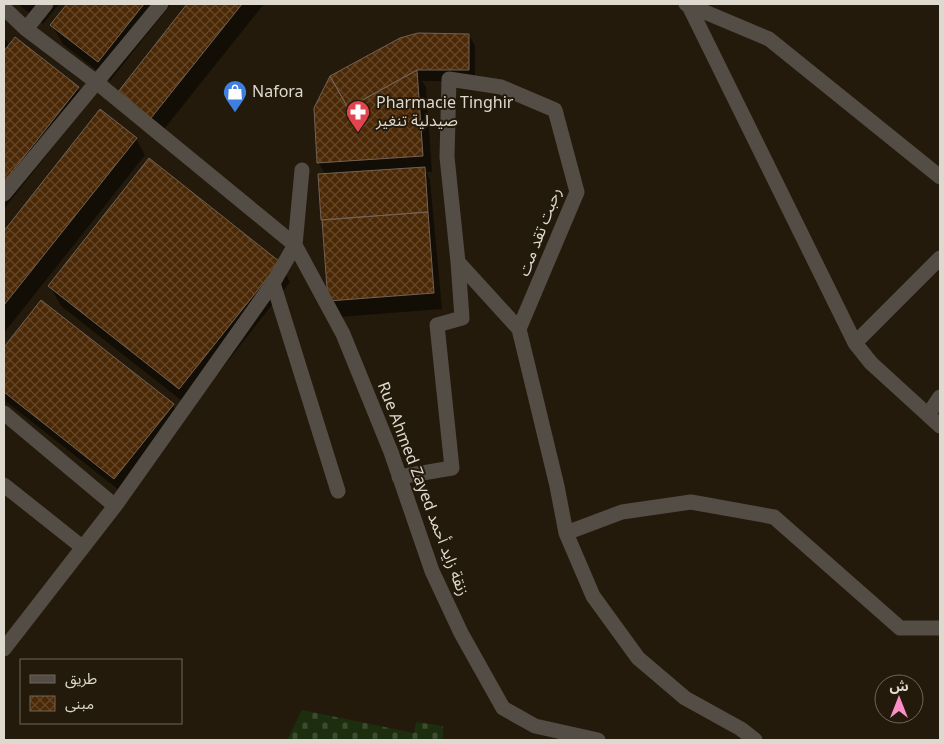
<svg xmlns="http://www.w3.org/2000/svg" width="944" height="744" font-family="Georgia,'Noto Sans Arabic',serif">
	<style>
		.cemetery { fill: url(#cemetery-stones) }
		.shadow { fill: #0007 }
		.building { fill: url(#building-cross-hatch); stroke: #736254 }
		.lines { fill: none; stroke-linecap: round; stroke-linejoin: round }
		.minor { stroke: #534d46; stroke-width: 15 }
		.labels { text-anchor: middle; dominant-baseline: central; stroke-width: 4; stroke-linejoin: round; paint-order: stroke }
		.poi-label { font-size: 16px; fill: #ded9cf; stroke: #231a0b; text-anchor: start }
		.street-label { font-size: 16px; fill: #ded9cf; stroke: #231a0b }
	</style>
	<defs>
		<pattern id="cemetery-stones" width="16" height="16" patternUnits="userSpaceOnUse" patternTransform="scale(1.25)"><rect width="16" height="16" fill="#1d2e0f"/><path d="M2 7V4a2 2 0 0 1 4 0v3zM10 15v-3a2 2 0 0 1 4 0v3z" fill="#3d4c31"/></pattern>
		<pattern id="building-cross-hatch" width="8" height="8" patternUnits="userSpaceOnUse" patternTransform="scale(1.25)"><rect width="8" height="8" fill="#4c2906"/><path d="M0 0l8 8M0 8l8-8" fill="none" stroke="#654729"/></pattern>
	</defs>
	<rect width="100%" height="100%" fill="#231a0b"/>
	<path class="cemetery" d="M302,710l112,23 2,-11 27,4v14h-156z"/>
	<path class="shadow" d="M18,4h41l-16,20z
		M68,4h103l-61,77 -47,-37 -11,-19z
		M189,4h75l-103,129 -42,-41z
		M469,35l6,11v35h-53l4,6 6,85h-6l4,8 12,129 -103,8 -10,-16 -7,-81 4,-45 -8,-13 -3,-53z
		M4,37l5,9 69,42 9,16 -83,105z
		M100,111l36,28 9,16 -141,178v-100z
		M279,262l11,20 -99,126 -130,-102 -11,-20z
		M41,302l132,103 9,16 -58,73 -120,-94v-51z"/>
	<path class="building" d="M67,4h77l-46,58 -48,-37z
		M187,4h55l-91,114 -33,-26z
		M418,33l51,1v36h-52l-69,38 -18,-32 70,-38z
		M15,37l64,50 -75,95v-131z
		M417,70l6,86 -106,7 -3,-55 16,-32 18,32z
		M100,109l37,29 -133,167v-74z
		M149,158l131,104 -101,127 -131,-103z
		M425,167l3,45 -107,8 -3,-46z
		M428,212l6,81 -106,8 -6,-81z
		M41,300l133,104 -60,75 -110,-87v-45z"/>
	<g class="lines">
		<path class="minor" d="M686,4l83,35 171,138
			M689,6l166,337 85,-85
			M4,8l22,21 69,52 200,164 48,89 48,118 41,119 29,62 42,75 32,18 63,14
			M26,29l20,-25
			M449,79l52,8 54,23 22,82 -58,137 -61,-67 -11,-105z
			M4,194l157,-190
			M273,283l65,208
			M519,329l38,157 9,47 27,63 45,62 47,40 56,31 14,11
			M855,343l16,20 69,63
			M4,413l111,93
			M928,415l12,-18
			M399,477l53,-9 -15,-143 25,-7 -4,-56
			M4,485l78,62
			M566,533l56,-21 69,-10 83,15 126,111h40
			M4,649l111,-143 158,-223 22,-38 7,-75"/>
	</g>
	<defs>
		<g id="shop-pin" transform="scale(1.25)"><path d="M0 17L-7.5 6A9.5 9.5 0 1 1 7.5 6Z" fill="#3f7fe0" stroke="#231a0b"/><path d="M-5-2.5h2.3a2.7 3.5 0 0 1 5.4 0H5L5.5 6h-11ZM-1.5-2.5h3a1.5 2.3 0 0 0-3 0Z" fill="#fff"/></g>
		<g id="pharmacy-pin" transform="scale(1.25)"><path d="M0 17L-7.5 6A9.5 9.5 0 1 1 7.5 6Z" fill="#e0444e" stroke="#231a0b"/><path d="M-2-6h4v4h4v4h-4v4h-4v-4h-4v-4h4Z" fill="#fff"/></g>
	</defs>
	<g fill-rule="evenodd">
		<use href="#shop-pin" x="235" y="92"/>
		<use href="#pharmacy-pin" x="358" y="112"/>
	</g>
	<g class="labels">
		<g class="poi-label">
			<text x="252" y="92">Nafora</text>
			<text x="376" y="103">Pharmacie Tinghir<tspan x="376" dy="18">صيدلية تنغير</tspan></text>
		</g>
		<g class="street-label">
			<text transform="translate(540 232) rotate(-69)">رحبت تقد مت</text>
			<text transform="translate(423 489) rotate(69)">Rue Ahmed Zayed زنقة زايد أحمد</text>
		</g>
	</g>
	<rect width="944" height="744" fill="none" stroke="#ded9cf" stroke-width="10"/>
	<rect x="20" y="659" width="162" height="65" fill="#231a0b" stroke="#6e6659"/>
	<rect x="30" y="675" width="25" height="8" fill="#534d46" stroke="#6e6659"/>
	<text x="65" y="684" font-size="15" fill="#ded9cf">طريق</text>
	<rect x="30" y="696" width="25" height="15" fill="url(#building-cross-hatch)" stroke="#6e6659"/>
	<text x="65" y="709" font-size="15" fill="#ded9cf">مبنى</text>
	<g transform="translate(899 699)"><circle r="24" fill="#231a0b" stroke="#6e6659"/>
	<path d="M0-4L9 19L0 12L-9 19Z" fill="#fb8fc6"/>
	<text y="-8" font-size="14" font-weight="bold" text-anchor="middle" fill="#ded9cf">ش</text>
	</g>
</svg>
